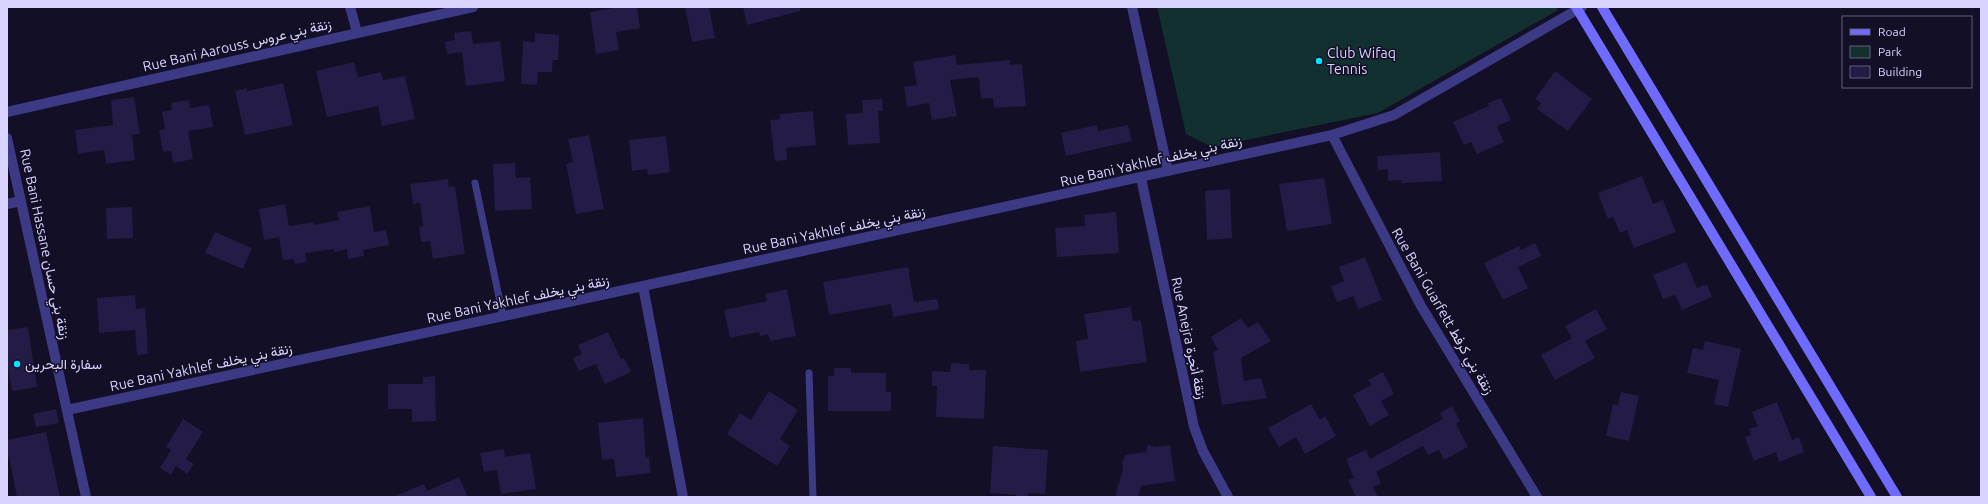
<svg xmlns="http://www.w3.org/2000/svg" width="1988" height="504" font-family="Ubuntu,Vazirmatn,sans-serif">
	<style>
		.green { fill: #12302f }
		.building { fill: #241b47 }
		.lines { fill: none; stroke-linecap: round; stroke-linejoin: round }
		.lane { stroke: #3d3a85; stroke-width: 7 }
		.street { stroke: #3d3a85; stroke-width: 10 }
		.secondary { stroke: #6f6bff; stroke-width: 10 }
		.poi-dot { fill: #00e5ff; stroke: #130f26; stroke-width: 1.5 }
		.labels { text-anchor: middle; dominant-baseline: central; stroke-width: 3; stroke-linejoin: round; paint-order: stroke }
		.street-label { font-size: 14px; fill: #d9d4ff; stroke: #130f26 }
		.poi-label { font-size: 14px; fill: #d9d4ff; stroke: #130f26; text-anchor: start }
	</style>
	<rect width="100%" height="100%" fill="#130f26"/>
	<path class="green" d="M1157,7h399l2,3 -180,103 -166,34 -26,-13z"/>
	<path class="building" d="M620,7h17l3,21 -24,4 3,18 -23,4 -6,-42z
		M685,7h24l6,31 -23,4z
		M743,7h57v4l-53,14z
		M471,31l2,13 27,-3 5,40 -39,5 -4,-34 -15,2 -2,-12 10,-2 -1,-7z
		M535,33l24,2 -1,25h-5l-1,12h-14l-1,13 -16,-1 2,-43 12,1z
		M955,55l2,10 53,-5v5l12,-1 4,42 -32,2 -1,-10 -12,1 -2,-22 -29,3 7,36 -25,4 -3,-17 -22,4 -3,-20 13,-2 -4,-23z
		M354,62l4,15 23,-5 2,8 22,-4 10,43 -33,7 -4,-20 -51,11 -11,-46z
		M1555,71l37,28 -24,32 -31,-22 4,-6 -6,-4z
		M283,83l10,42 -48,10 -10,-44 12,-3v3z
		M134,97l6,37 -8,1 3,25 -29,4 -2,-14 -26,4 -3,-24 38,-5 -2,-25z
		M1501,98l10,22 -14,6 7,16 -27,12 -6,-12 -7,3 -11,-23 36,-16 -1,-3z
		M882,99l1,12h-5l2,32 -32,2 -2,-31 17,-1 -1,-13z
		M189,100l1,8 19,-3 4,22 -25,4 5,28 -20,4 -2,-12 -8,1 -4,-22 6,-1 -3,-17 10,-2 -1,-7z
		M813,111l3,34 -30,3 1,12 -12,1 -5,-41 10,-1v-5z
		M1097,125l1,6 30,-6 4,16 -66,15 -5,-23z
		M589,135l15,74 -28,5 -10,-50 7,-2 -5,-23z
		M666,136l4,36 -22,3 -1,-6 -15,2 -3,-31z
		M1440,152l2,29 -41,2v-3l-13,1v-12l-10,1 -1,-14z
		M515,163l1,15 14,-1 2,32 -37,2 -2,-47z
		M1642,176l11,28 10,-4 13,32 -42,16 -7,-18 -7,3 -7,-16 -5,2 -10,-26z
		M1324,178l8,46 -45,7 -8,-47z
		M448,179l1,8 6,-1 10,68 -32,5 -3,-18 -9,1 -2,-15 4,-1 -3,-23 -7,1 -3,-20z
		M1230,189l2,49 -25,2 -2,-49z
		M285,204l4,22 24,-4 1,3 25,-5 -2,-8 33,-6 4,26 12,-2 3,15 -26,5 1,6 -16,3 -1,-10 -12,3 -1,-3 -29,4 1,9 -11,2 -1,-5 -11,1 -4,-23 -15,3 -5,-31z
		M132,207l1,31 -26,1 -1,-31z
		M1116,212l3,41 -62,4 -2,-29 30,-2 -1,-11z
		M215,232l37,16 -9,21 -38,-16z
		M1535,243l6,13 -23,11 10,21 -25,12 -19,-37 35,-17 2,4z
		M1365,257l17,43 -24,9 -5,-13 -16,6 -6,-16 13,-5 -5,-14z
		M1686,262l11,26 10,-4 5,13 -30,13 -7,-15 -12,4 -10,-24z
		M908,267l6,35 23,-3 2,10 -46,8 -2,-13 -62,11 -6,-33z
		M787,289l9,47 -26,5 -2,-7 -8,2 -1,-4 -29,6 -6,-28 43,-9 -2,-7z
		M135,295l1,14 9,-1 3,46 -11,1 -2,-25 -36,3 -2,-35z
		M1131,307l2,14 8,-1 6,42 -67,10 -4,-31 12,-2 -4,-25z
		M1596,309l11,20 -22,12 10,17 -40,22 -14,-25 31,-17 -7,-12z
		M1241,318l7,10 10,-6 13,19 -30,17 3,23 17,-3 6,20 -45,7 -9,-53 5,-2 -7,-13z
		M28,327l9,60 -25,4 -5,-32v-29z
		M608,332l13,27 3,-1 7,14 -26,12 -9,-20 -17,7 -6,-13 9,-4 -4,-9z
		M1705,341l36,8 -13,58 -14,-3 5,-24 -32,-7 6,-25 10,2z
		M951,363l18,1v6h17l-2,49 -48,-2 1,-31h-5v-15l18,1z
		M834,368h17v5h35v19h5v19h-63v-35h6z
		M1383,372l11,22 -13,7 8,14 -19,11 -17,-31 18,-10 -3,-5z
		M435,376l1,45 -24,1v-13h-24v-25h35v-7z
		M769,391l29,19 -18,29 10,7 -13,20 -50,-32 13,-21 11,7z
		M1621,392l18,4 -10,45 -23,-5 7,-32 5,1z
		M1777,402l15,38 7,-3 5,15 -25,10 -3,-10 -22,9 -9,-24 6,-2 -2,-6 9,-3 -6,-14z
		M1311,404l9,16 5,-4 11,20 -31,18 -9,-17 -17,10 -11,-19z
		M1452,406l8,15 -4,3 12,23 -24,13 -5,-10 -11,5 -5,-9 -47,26 5,11 -8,4 5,10h-22l-8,-17 6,-2 -8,-19 20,-9 4,9 73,-40 -3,-6z
		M56,409l3,14 -23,4 -3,-13z
		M643,418l3,40 3,-1 2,16 -35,4 -2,-18 -12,1 -4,-37z
		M183,419l20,13 -17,27 8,5 -7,10 -11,-8 -5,9 -11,-7 11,-18 -5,-3z
		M46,432l14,65h-43l-8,-40h-2v-17z
		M1148,445l7,2 15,-2 5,36 -34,5 -3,11h-23l8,-28 -1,-6 3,-8 21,-3z
		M993,446l55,4 -3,44 -17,-1v4h-12v-2l-26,-2z
		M504,449l1,8 25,-4 6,36 -35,5 -4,-24 -13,2 -4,-19z
		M459,477l9,20h-75l31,-13 3,7z"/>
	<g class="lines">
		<path class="lane" d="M475,183l28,133
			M809,373l4,124"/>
		<path class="street" d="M350,7l7,25
			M1132,7l36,164
			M7,112l466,-105
			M1332,135l89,171 116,191
			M7,138l79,359
			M1141,178l53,249 9,24 25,46
			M7,204l14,-3
			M643,286l40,211
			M67,410l576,-124 689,-151 62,-20 188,-108"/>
		<path class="secondary" d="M1576,7l295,490
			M1602,7l295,490"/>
	</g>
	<g class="poi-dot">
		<circle cx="1319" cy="61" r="4"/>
		<circle cx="17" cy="364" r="4"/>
	</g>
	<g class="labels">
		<g class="street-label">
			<text transform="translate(237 45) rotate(-13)">Rue Bani Aarouss زنقة بني عروس</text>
			<text transform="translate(1151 161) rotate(-13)">Rue Bani Yakhlef زنقة بني يخلف</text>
			<text transform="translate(834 230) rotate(-12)">Rue Bani Yakhlef زنقة بني يخلف</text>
			<text transform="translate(45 244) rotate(78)">Rue Bani Hassane زنقة بني حسان</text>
			<text transform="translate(518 299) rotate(-12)">Rue Bani Yakhlef زنقة بني يخلف</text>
			<text transform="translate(1443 311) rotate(60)">Rue Bani Guarfett زنقة بني كرفط</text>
			<text transform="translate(1189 338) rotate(78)">Rue Anejra زنقة أنجرة</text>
			<text transform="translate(201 367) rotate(-12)">Rue Bani Yakhlef زنقة بني يخلف</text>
		</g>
		<g class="poi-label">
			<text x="1327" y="53">Club Wifaq<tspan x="1327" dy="16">Tennis</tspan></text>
			<text x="25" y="364">سفارة البحرين</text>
		</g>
	</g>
	<rect width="1988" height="504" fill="none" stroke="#d9d4ff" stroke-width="16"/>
	<rect x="1842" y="16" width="130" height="72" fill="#130f26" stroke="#625e7d"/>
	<rect x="1850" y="29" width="20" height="6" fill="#6f6bff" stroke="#625e7d"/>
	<text x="1878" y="36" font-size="12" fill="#d9d4ff">Road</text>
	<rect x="1850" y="46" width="20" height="12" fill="#12302f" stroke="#625e7d"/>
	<text x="1878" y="56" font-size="12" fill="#d9d4ff">Park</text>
	<rect x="1850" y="66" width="20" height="12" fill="#241b47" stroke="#625e7d"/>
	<text x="1878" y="76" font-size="12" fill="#d9d4ff">Building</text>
</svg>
